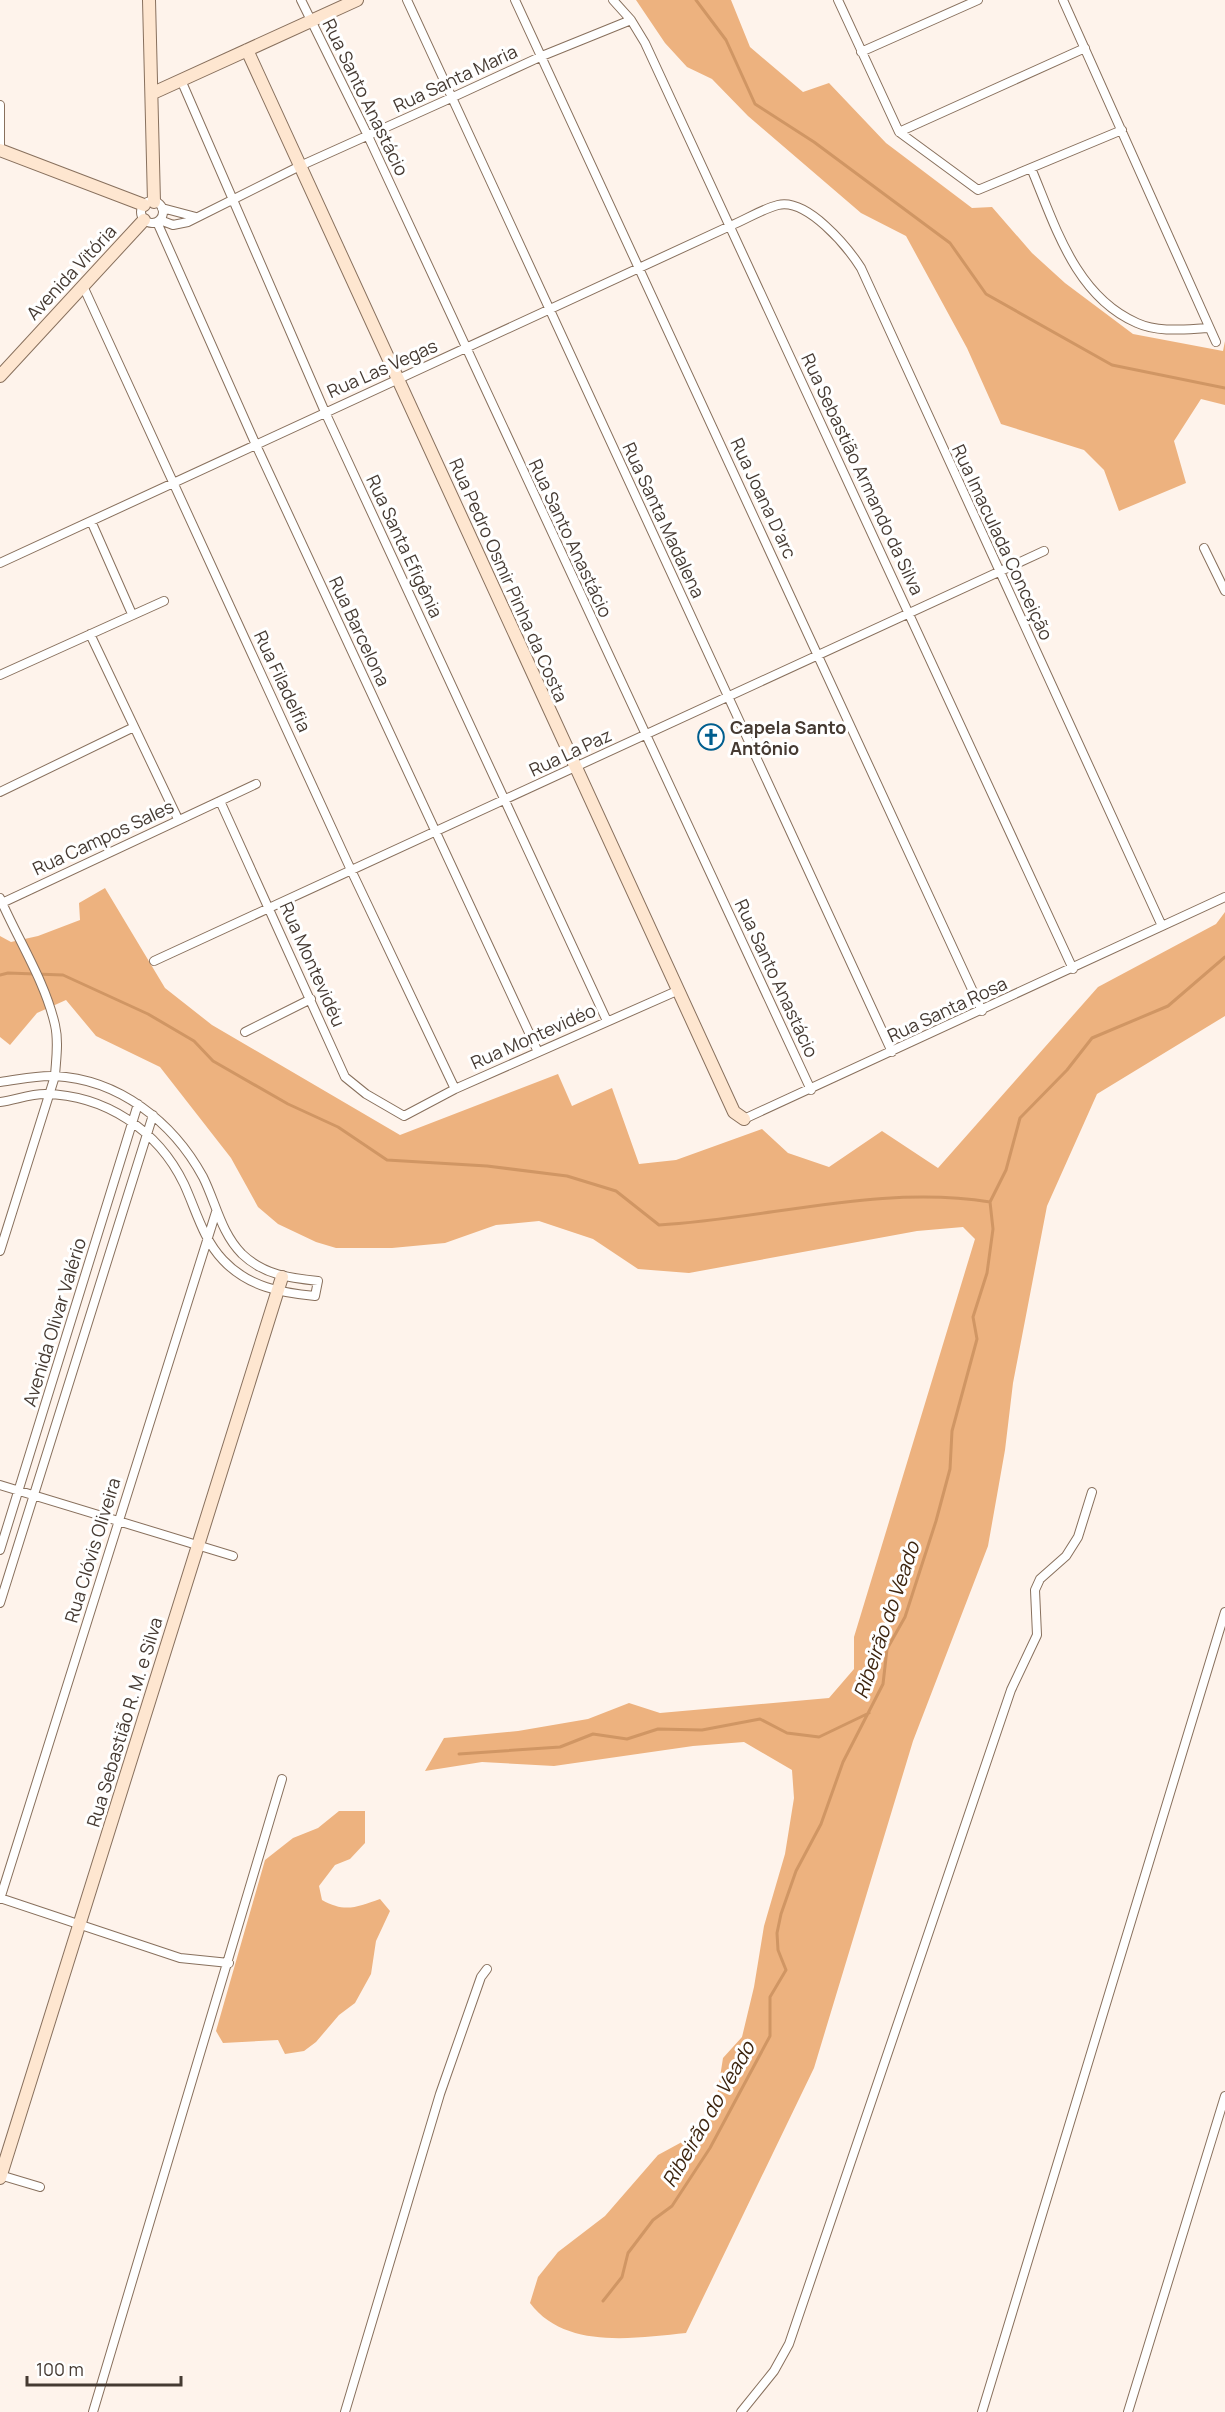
<svg xmlns="http://www.w3.org/2000/svg" width="1225" height="2412" font-family="Manrope,sans-serif">
	<style>
		.forest { fill: #edb27f }
		.lines { fill: none; stroke-linecap: round; stroke-linejoin: round }
		.stream { stroke: #d09664; stroke-width: 3 }
		.street-casing { stroke: #88705d; stroke-width: 10 }
		.secondary-casing { stroke: #88705d; stroke-width: 14 }
		.street { stroke: #fff; stroke-width: 8 }
		.secondary { stroke: #fee6d0; stroke-width: 12 }
		.labels { text-anchor: middle; dominant-baseline: central; stroke-width: 6; stroke-linejoin: round; paint-order: stroke }
		.street-label { font-size: 18px; fill: #453a32; stroke: #fff }
		.poi-label { font-size: 18px; font-weight: bold; fill: #453a32; stroke: #fff; text-anchor: start }
		.water-label { font-size: 20px; font-style: italic; fill: #3e2610; stroke: #fff }
	</style>
	<rect width="100%" height="100%" fill="#fef3eb"/>
	<path class="forest" d="M636,0h95l19,47 53,45 26,-9 57,60 86,65 20,-1 40,46 33,30 68,51 90,17 2,-10v64l-24,-6 -27,42 12,42 -67,28 -15,-41 -20,-20 -83,-26 -34,-76 -61,-112 -45,-23 -113,-97 -36,-37 -25,-12 -22,-24z
		M105,888l60,100 47,37 188,110 158,-61 14,32 40,-18 27,76 37,-4 86,-31 26,24 41,14 53,-36 56,37 160,-181 118,-63 9,-12v104l-128,78 -50,112 -34,177 -8,67 -17,96 -75,195 -99,327 -128,265c-51,5 -121,17 -156,-30l8,-26 20,-25 47,-36 53,-61 46,-25 13,-34 6,-38 19,-21 12,-50 10,-61 21,-72 9,-56 -2,-28 -48,-28 -51,4 -139,20 -72,-4 -57,9 19,-33 74,-7 70,-12 41,-16 31,10 169,-15 25,-29v-32l121,-398 -12,-12 -46,4 -228,42 -51,-4 -45,-30 -54,-18 -43,4 -51,18 -53,5h-56l-20,-6 -38,-18 -20,-17 -27,-49 -71,-91 -64,-31 -30,-36 -29,13 -27,32 -10,-8v-101l11,6 27,-6 42,-16 -1,-17z
		M339,1811h26v32l-15,16 -15,6 -16,21 3,14c23,13 35,7 58,-1l10,12 -14,30 -5,33 -16,29 -16,12 -23,27 -12,9 -19,3 -7,-14 -55,3 -7,-12 49,-171 28,-22 25,-10z"/>
	<g class="lines">
		<path class="stream" d="M696,0l30,40 29,64 59,38 136,101 36,51 126,71 113,23
			M0,975l8,-2 55,2 85,39 46,27 19,20 75,43 50,23 49,33 100,6 80,10 49,15 43,34c108,-6 222,-41 331,-23
			M459,1754l101,-7 33,-13 34,5 31,-10 44,1 58,-11 27,14 32,4 50,-24
			M603,2301l19,-24 6,-24 25,-33 19,-14 38,-58 60,-112v-39l16,-27 -8,-20 -1,-17 4,-19 15,-43 25,-47 22,-62 40,-78 4,-35 18,-32 31,-96 14,-52 2,-38 25,-92 -4,-22 14,-44 6,-44 -3,-27 16,-32 14,-52 47,-48 25,-32 76,-32 57,-49"/>
		<g class="street-casing">
			<path id="street" d="M301,0l67,136 443,954
				M407,0l485,1052
				M515,0l467,1011
				M613,0l18,20 14,23 428,926
				M838,0l61,132 79,58 144,-60
				M1063,0l153,342
				M861,52l117,-52
				M181,80l144,332 282,609
				M0,105v47
				M899,132l186,-84
				M1031,168c24,57 44,128 106,155 22,10 49,6 72,5
				M141 212a11 11 0 1 1 22 0a11 11 0 1 1-22 0Z
				M162,208l34,9
				M160,220l13,5 15,-3 112,-56 151,-68 91,-42 89,-36
				M157,222l99,223 282,607
				M83,286l268,584 104,219
				M91,521l41,93
				M1204,548l21,43
				M0,563l730,-337c15,-6 32,-17 48,-21 29,-7 69,41 83,63l301,658
				M90,634l88,185
				M0,675l164,-74
				M0,792l134,-65
				M220,801l125,276 21,17 38,22 51,-27 224,-99
				M0,898c18,42 45,83 55,127 4,17 1,34 0,51l-55,175
				M0,904l256,-120
				M154,961l890,-410
				M245,1032l66,-33
				M0,1082c17,-2 37,-7 54,-6 65,3 119,46 149,101 13,26 18,56 39,77 22,21 48,24 76,27l-3,15c-33,-3 -67,-9 -92,-36 -20,-21 -27,-50 -39,-76 -26,-54 -79,-89 -139,-90 -15,0 -30,6 -45,8
				M744,1119l481,-222
				M0,1485l233,71
				M0,1550l138,-446
				M0,1603l153,-488
				M0,1898l180,60 49,5
				M0,1899l216,-687
				M0,2175l40,12
				M93,2412l189,-633
				M345,2412l95,-318 41,-117 6,-8
				M741,2412l33,-41 15,-27 222,-654 26,-55 -2,-45 5,-11 26,-23 12,-19 14,-45
				M982,2412l243,-800
				M1128,2412l97,-316"/>
		</g>
		<g class="secondary-casing">
			<path id="secondary" d="M149,0l5,202
				M247,50l487,1062 10,7
				M153,93l204,-93
				M0,150l144,55
				M0,376l144,-156
				M0,2178l282,-901"/>
		</g>
		<use href="#street" class="street"/>
		<use href="#secondary" class="secondary"/>
	</g>
	<defs>
		<g id="church-ring" transform="scale(1.35)"><circle r="9.5" fill="#fff" stroke="#005e8e" stroke-width="1.5"/><path d="M-1.2-6h2.4v3.5h3.3v2.4h-3.3V6h-2.4V-.1h-3.3v-2.4h3.3Z" fill="#005e8e"/></g>
	</defs>
	<g fill-rule="evenodd">
		<use href="#church-ring" x="711" y="737"/>
	</g>
	<g class="labels">
		<g class="street-label">
			<text transform="translate(455 78) rotate(-25)">Rua Santa Maria</text>
			<text transform="translate(366 97) rotate(64)">Rua Santo Anastácio</text>
			<text transform="translate(71 272) rotate(-47)">Avenida Vitória</text>
			<text transform="translate(382 368) rotate(-24)">Rua Las Vegas</text>
			<text transform="translate(863 474) rotate(65)">Rua Sebastião Armando da Silva</text>
			<text transform="translate(764 498) rotate(65)">Rua Joana D'arc</text>
			<text transform="translate(664 520) rotate(65)">Rua Santa Madalena</text>
			<text transform="translate(571 538) rotate(65)">Rua Santo Anastácio</text>
			<text transform="translate(1003 542) rotate(65)">Rua Imaculada Conceição</text>
			<text transform="translate(405 546) rotate(65)">Rua Santa Efigênia</text>
			<text transform="translate(509 580) rotate(66)">Rua Pedro Osmir Pinha da Costa</text>
			<text transform="translate(360 631) rotate(65)">Rua Barcelona</text>
			<text transform="translate(283 681) rotate(65)">Rua Filadelfia</text>
			<text transform="translate(570 752) rotate(-25)">Rua La Paz</text>
			<text transform="translate(103 837) rotate(-25)">Rua Campos Sales</text>
			<text transform="translate(313 964) rotate(66)">Rua Montevidéu</text>
			<text transform="translate(777 978) rotate(65)">Rua Santo Anastácio</text>
			<text transform="translate(947 1009) rotate(-25)">Rua Santa Rosa</text>
			<text transform="translate(533 1036) rotate(-24)">Rua Montevidéo</text>
			<text transform="translate(54 1322) rotate(-73)">Avenida Olivar Valério</text>
			<text transform="translate(92 1550) rotate(-73)">Rua Clóvis Oliveira</text>
			<text transform="translate(124 1722) rotate(-73)">Rua Sebastião R. M. e Silva</text>
		</g>
		<g class="poi-label">
			<text x="730" y="727">Capela Santo<tspan x="730" dy="21">Antônio</tspan></text>
		</g>
		<g class="water-label">
			<text transform="translate(886 1620) rotate(-71)">Ribeirão do Veado</text>
			<text transform="translate(708 2114) rotate(-60)">Ribeirão do Veado</text>
		</g>
	</g>
	<path d="M27 2376v9h154v-9" fill="none" stroke="#453a32" stroke-width="3"/>
	<text x="36" y="2376" font-size="18" fill="#453a32" stroke="#ffffff" stroke-width="4.5" paint-order="stroke">100 m</text>
</svg>
